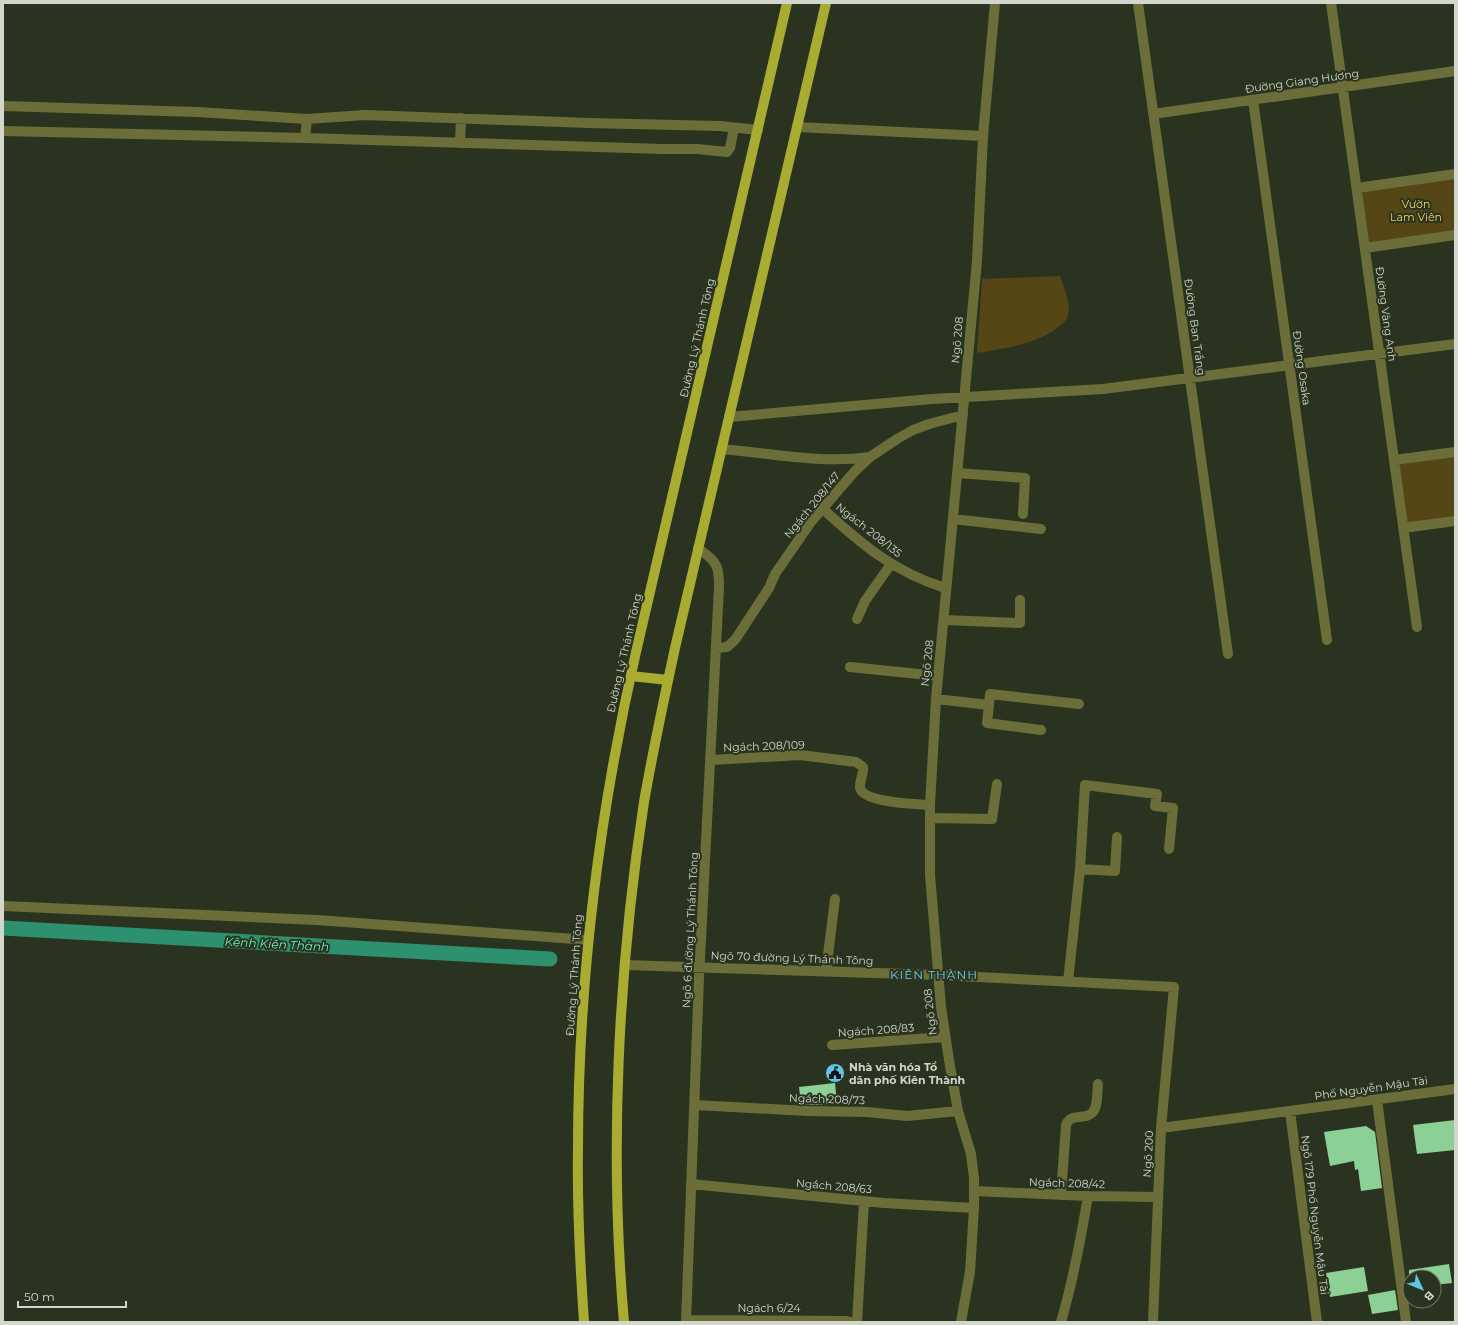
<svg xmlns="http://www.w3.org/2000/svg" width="1458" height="1325" font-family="Montserrat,sans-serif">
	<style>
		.green { fill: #554715 }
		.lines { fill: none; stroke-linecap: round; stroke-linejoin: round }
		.canal { stroke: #2d916f; stroke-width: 15 }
		.building { fill: #8dd095 }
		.minor { stroke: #6c6e39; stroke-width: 10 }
		.major { stroke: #a9ac30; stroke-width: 10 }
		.labels { text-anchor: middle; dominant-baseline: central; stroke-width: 4; stroke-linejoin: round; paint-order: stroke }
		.street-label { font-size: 11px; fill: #d1d7cb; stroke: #2a3320 }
		.park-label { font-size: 11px; fill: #f3d261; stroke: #2a3320 }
		.poi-label { font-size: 11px; font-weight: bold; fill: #d1d7cb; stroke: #2a3320; text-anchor: start }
		.water-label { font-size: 12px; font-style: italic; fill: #6ef1c0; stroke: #2a3320 }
		.neighbourhood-label { font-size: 12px; letter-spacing: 1px; fill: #6fcfee; stroke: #2a3320 }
	</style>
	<rect width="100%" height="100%" fill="#2a3320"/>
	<path class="green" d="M1455,174v61l-90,13 -8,-60z
		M1060,276c4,12 11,27 8,39 -1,6 -7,10 -12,14 -23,16 -51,19 -79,24l5,-74z
		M1455,451v70l-52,7 -9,-68z"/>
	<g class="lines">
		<path class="canal" d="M3,928l547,31"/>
	</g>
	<path class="building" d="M835,1083l2,20 -19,2 -17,-1 -2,-17z
		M1455,1120v30l-38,4 -4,-29z
		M1366,1126l9,6 7,56 -21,3 -3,-22 -3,1 -1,-9 -24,5 -6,-34z
		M1449,1264l3,19 -18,2v-8h-25v-7z
		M1364,1267l4,24 -38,6 -4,-24z
		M1395,1290l3,20 -26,4 -4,-19z"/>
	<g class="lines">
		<path class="minor" d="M1138,3l90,651
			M1331,3l86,624
			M1253,100l74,540
			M3,106l194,6 110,7
			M1153,114l302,-43
			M797,127l186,9
			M3,131l302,7 357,11h35l30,3 3,-4 4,-20
			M305,138l2,-19 58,-4 224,8 131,3 38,4
			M460,143l1,-25
			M1357,188l98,-14
			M1365,248l90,-13
			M729,417l203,-18 171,-10 352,-45
			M721,449c50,4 99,15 149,8
			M1394,460l61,-8
			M957,473l68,5 -2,36
			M822,508c39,36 72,64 123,80
			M953,519l88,10
			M1403,528l52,-7
			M857,619l8,-18 26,-37
			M944,620l76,3v-23
			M716,648l11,-1 8,-7 34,-52 6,-14 36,-52 44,-51 15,-14 27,-18 16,-9 16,-6 34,-9
			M850,667l88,9
			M936,699l53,6 1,-11 89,10
			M989,705l-2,18 54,7
			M711,760l89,-5 56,7 7,5c1,7 -4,15 -3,21 4,15 57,16 70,17
			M930,818l62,1 5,-35
			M1080,869l35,2 2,-34
			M3,906l314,14 271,20
			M625,965l313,10 236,12 -13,141 -8,194
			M826,971l9,-72
			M1068,982l12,-113 5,-84 72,9 -2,12 18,2 -4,41
			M832,1045l113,-8
			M1377,1100l29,222
			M695,1105l112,6 60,1 40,4 51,-5
			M1290,1111l27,211
			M1161,1128l294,-39
			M691,1184l193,19 90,5
			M975,1191l113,5 70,1
			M1061,1195l5,-70c5,-13 20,-4 27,-13 5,-6 4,-20 5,-28
			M687,1320l159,1 4,1
			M686,1322l13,-344 20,-391c0,-12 0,-23 -11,-31 -3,-3 -7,-5 -10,-8
			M857,1322l7,-121
			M961,1322l9,-50 4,-64v-30l-3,-24 -13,-43 -9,-51 -8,-53 -11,-132v-70l6,-106 41,-438 6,-125 12,-133
			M1061,1322c12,-41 20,-84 27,-126"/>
		<path class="major" d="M631,676l37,4
			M584,1322c-4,-58 -7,-115 -6,-173 0,-167 21,-334 58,-497l151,-649
			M624,1322c-15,-170 -6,-351 20,-520 9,-52 20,-103 31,-154l151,-645"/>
	</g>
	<defs>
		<g id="civic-disc" transform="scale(1)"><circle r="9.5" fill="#5cc7e8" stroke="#2a3320"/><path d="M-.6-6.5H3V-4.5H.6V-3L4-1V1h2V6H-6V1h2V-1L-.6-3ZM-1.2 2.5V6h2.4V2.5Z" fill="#111"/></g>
	</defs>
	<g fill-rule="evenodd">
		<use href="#civic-disc" x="835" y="1073"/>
	</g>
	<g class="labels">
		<g class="street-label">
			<text transform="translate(1302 81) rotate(-8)">Đường Giang Hương</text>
			<text transform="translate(1386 314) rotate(82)">Đường Vàng Anh</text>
			<text transform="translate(1195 327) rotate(82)">Đường Ban Trắng</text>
			<text transform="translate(697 338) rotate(-77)">Đường Lý Thánh Tông</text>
			<text transform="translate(957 340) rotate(-85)">Ngõ 208</text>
			<text transform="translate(1302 368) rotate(82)">Đường Osaka</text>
			<text transform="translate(812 505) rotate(-51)">Ngách 208/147</text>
			<text transform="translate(869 530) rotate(38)">Ngách 208/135</text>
			<text transform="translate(624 653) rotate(-77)">Đường Lý Thánh Tông</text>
			<text transform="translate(927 663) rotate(-84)">Ngõ 208</text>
			<text transform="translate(764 746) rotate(-2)">Ngách 208/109</text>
			<text transform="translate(690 930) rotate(-87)">Ngõ 6 đường Lý Thánh Tông</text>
			<text transform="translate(792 958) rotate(2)">Ngõ 70 đường Lý Thánh Tông</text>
			<text transform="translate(574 975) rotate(-86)">Đường Lý Thánh Tông</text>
			<text transform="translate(930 1012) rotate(-97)">Ngõ 208</text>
			<text transform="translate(876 1030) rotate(-4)">Ngách 208/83</text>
			<text transform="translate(1371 1088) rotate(-8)">Phố Nguyễn Mậu Tài</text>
			<text transform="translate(827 1099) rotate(2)">Ngách 208/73</text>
			<text transform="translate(1148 1154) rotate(-87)">Ngõ 200</text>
			<text transform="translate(1067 1183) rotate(2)">Ngách 208/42</text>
			<text transform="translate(834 1186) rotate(5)">Ngách 208/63</text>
			<text transform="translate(1315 1215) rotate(83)">Ngõ 179 Phố Nguyễn Mậu Tài</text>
			<text x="769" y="1308">Ngách 6/24</text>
		</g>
		<g class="park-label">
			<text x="1416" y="204">Vườn<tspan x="1416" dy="13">Lam Viên</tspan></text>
		</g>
		<g class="poi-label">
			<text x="849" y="1067">Nhà văn hóa Tổ<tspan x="849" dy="13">dân phố Kiên Thành</tspan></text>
		</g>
		<g class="water-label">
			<text transform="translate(277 944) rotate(3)">Kênh Kiên Thành</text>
		</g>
		<g class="neighbourhood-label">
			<text x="934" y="974">KIÊN THÀNH</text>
		</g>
	</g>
	<rect width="1458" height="1325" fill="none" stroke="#d1d7cb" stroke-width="8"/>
	<g transform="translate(1422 1289) rotate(134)"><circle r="19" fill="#2a3320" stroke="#6d7564"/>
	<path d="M0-3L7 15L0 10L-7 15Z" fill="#5cc7e8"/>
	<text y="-6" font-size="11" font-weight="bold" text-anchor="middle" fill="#d1d7cb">B</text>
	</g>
	<path d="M18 1301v6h108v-6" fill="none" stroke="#d1d7cb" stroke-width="2"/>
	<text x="24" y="1301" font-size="12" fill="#d1d7cb" stroke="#2a3320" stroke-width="3" paint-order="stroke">50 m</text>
</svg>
